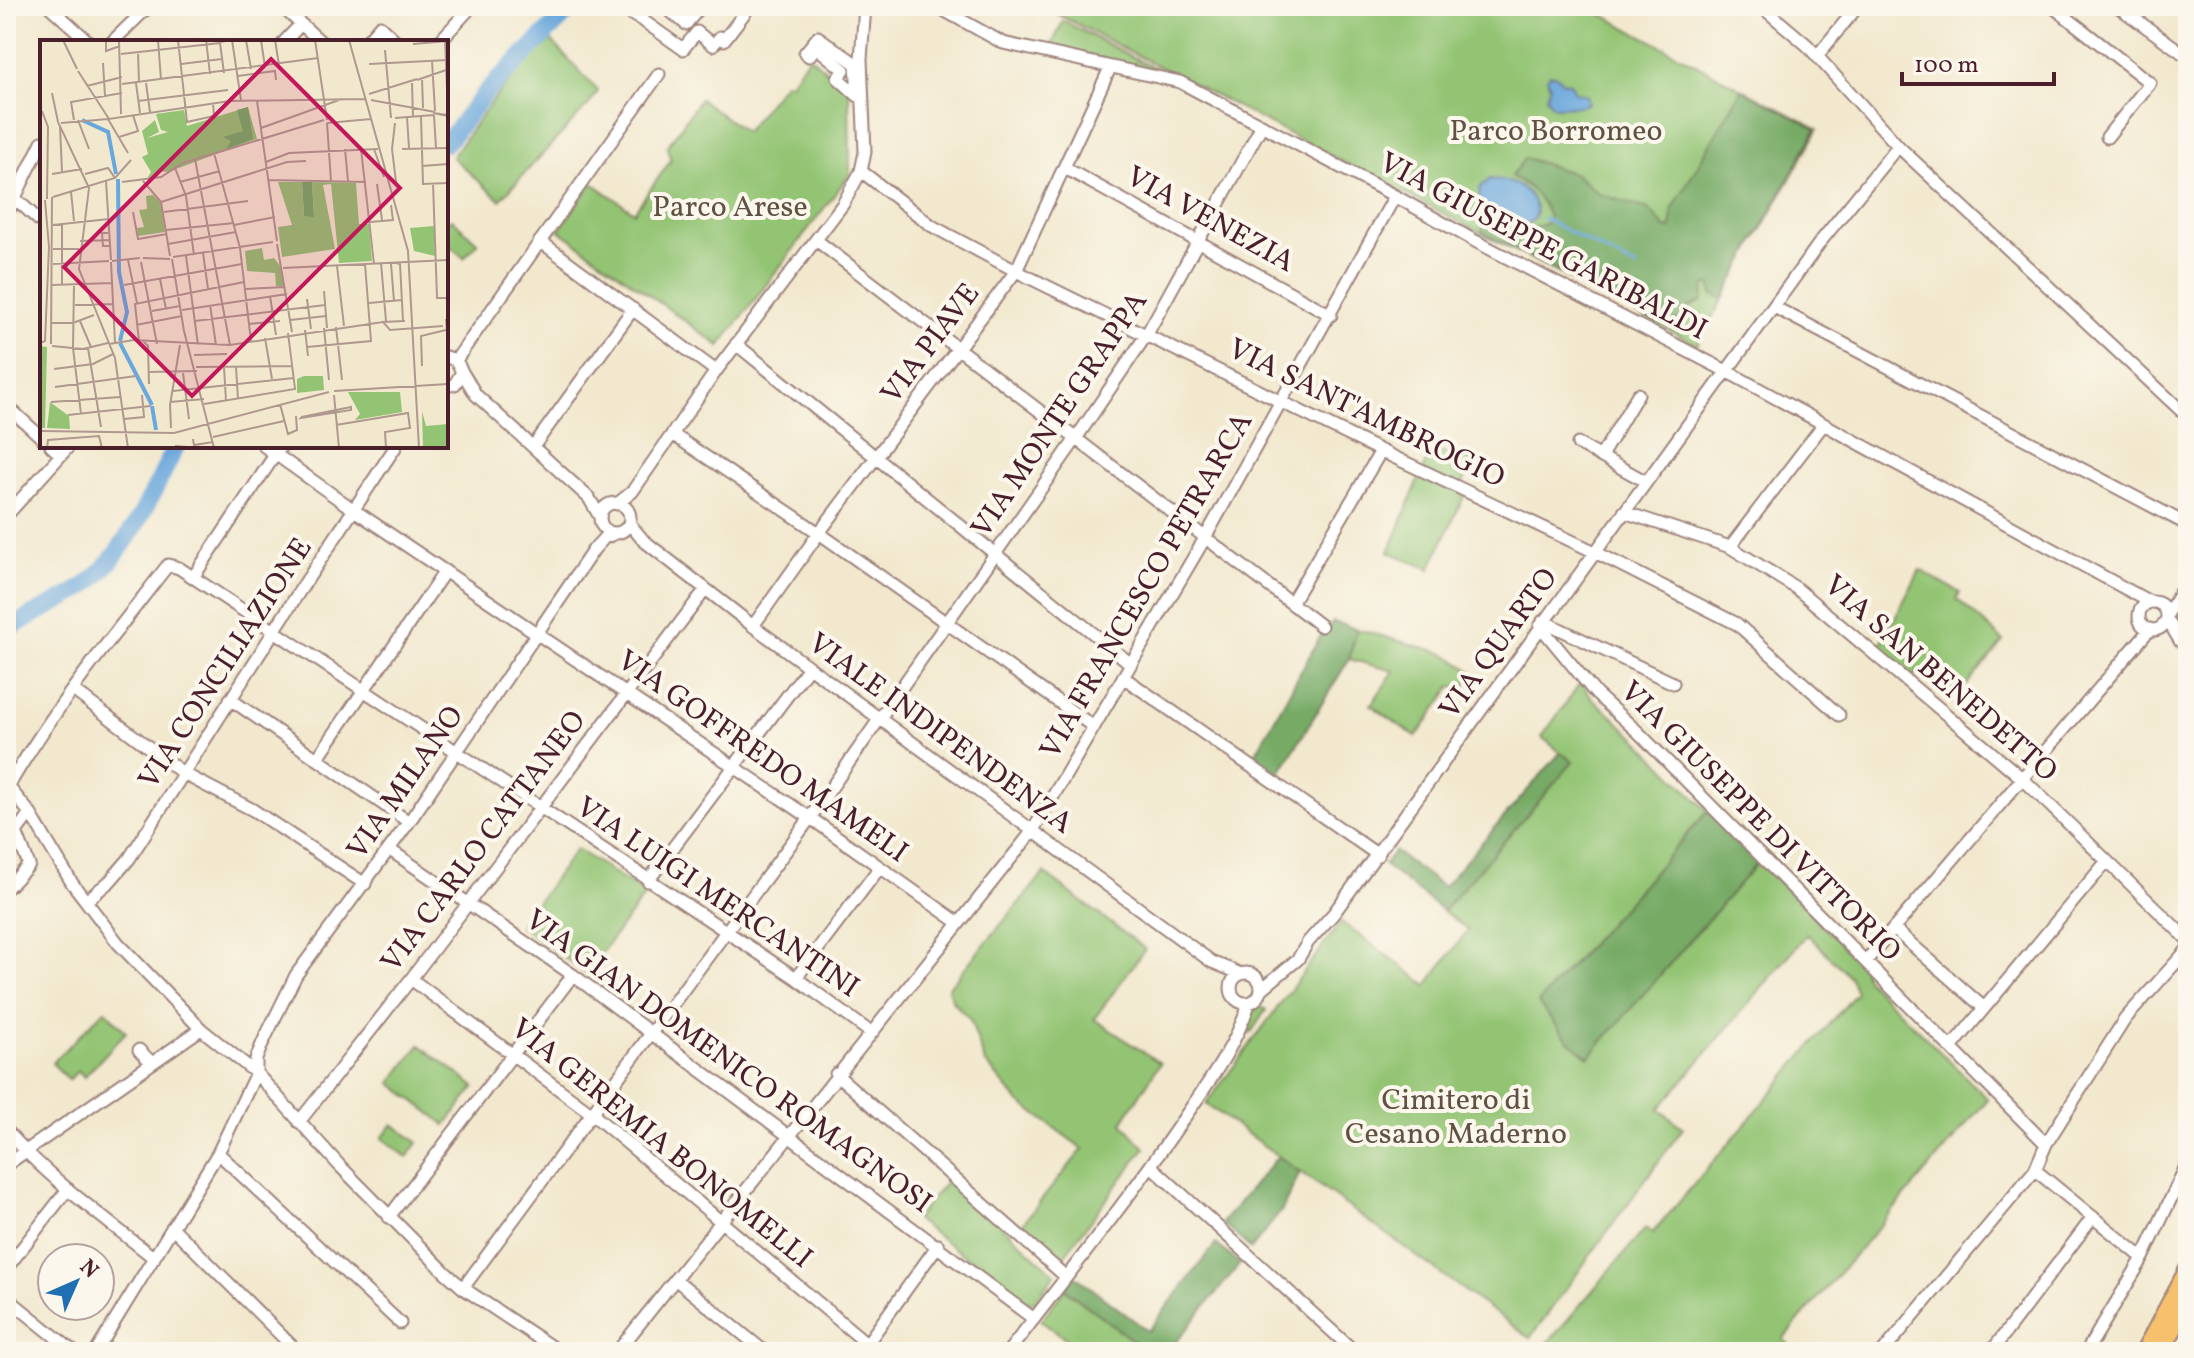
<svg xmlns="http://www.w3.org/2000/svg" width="2194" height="1358" font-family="Vollkorn,serif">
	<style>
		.green { fill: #93c473; stroke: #6e724f; stroke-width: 2 }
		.forest { fill: #76aa65; stroke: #606448; stroke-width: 2 }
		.water { fill: #6aa7dc; stroke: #5a6384; stroke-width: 2 }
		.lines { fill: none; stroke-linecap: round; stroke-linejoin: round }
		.stream { stroke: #6aa7dc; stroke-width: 3 }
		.river { stroke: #6aa7dc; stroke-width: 18 }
		.minor-casing { stroke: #9e847c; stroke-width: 15 }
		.highway-casing { stroke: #9e847c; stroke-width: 20 }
		.minor { stroke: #fff; stroke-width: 11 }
		.highway { stroke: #f7c06c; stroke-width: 16 }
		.labels { text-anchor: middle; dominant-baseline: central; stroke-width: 8; stroke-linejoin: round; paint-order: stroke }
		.park-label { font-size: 30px; fill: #605141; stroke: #fbf7ec }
		.street-label { font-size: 30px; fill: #4a1f2b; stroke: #fbf7ec }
		.inset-river { fill: none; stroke: #6aa7dc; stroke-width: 4 }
		.inset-road { fill: none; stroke: #af988d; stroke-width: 2 }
		.view { fill: #c2185b; fill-opacity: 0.15; stroke: #c2185b; stroke-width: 4 }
		.inset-edge { fill: none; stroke: #4a1f2b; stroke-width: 4 }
	</style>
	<rect width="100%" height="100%" fill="#fbf7ec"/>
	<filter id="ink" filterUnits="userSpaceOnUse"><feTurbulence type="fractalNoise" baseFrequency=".0125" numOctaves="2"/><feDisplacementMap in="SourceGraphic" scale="16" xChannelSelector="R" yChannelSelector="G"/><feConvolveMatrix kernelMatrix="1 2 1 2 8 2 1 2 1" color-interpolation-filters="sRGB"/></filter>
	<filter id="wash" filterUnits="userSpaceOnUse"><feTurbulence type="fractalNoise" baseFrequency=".006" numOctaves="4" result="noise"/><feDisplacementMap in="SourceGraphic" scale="32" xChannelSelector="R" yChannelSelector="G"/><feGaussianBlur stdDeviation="1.8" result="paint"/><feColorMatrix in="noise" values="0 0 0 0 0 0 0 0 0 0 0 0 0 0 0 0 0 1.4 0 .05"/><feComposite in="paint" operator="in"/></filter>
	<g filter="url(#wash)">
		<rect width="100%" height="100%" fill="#f2e8ce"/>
		<path class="green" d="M1042,6h544l232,123 -121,216z
			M1063,21l114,59 -126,-33z
			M549,38l49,53 -8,12 -90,97 -48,-43c29,-44 60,-82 97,-119z
			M809,56l40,33 1,85 -130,172 -161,-116 33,-47 42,29 37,-52 -4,-13 33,-48 45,33 40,-50 5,1z
			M452,219l26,24 -14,15 -18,-16v-17z
			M1431,450l43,10 -13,27 6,3 -37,79 -41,-17z
			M1920,570l40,23 -3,6 47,42 -52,61 -35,-30 -4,6 -35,-28z
			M1357,629l89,25 28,19 -12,16 -10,-3 -36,51 -45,-32 23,-34 -45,-12z
			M1581,682l13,18 41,37 73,74 -169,192 30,38 20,15 170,-195 103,105 5,14 121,119 -205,240 14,13h-257l106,-124 7,5 203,-240 -6,-16 -43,-43 -148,175 24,19 -153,210 -324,-234 135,-182 86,63 41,-55 -25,-19 129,-149 -30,-25z
			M576,849l70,45 -60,79 -66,-47z
			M1044,873l101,76 -51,70 66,44 -38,60 23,25 -85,113 -38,-37 61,-75 -65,-48 -33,-39 -15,-43 -17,-17 -5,-14z
			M1259,1005l7,5 -16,24 -4,-4 4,-15z
			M105,1010l21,22 -42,45 -6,-7 -9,10 -17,-17z
			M420,1045l55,42 -29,38 -55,-42z
			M393,1124l25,19 -11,14 -25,-19z
			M949,1178l106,96 -20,27 -6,2 -114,-84z
			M1065,1289l83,63h-64l-43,-32z"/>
		<path class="forest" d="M1742,89l74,40 -93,170 -11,-5 -1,-9h-5l-3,5 -1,11 -15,7 -9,13 -13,-4 -9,5 -174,-90 3,-16c21,16 38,18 62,7l2,-6c-8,-21 -18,-30 -38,-41l14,-18 50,16 24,20 50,15 16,19 6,1 1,-19z
			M1333,622l24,7 -8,30 -71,117 -25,-18 68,-123z
			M1561,752l12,10 -130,149 -59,-46 10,-14 49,36z
			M1708,811l51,50 -170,196 -20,-16 -31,-38z
			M1278,1156l22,16 -18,38 -31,39 -29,-26z
			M1216,1244l24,20 -72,88h-20l-83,-63 9,-14 74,56z"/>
		<path class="water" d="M1550,74l7,1 6,7 7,1 5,9 11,3 2,8 -6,3 -28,1 -8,-10 4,-11 -3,-7z
			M1490,179c62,1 59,72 3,35 -10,-7 -16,-14 -13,-26z"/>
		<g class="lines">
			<path class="stream" d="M1543,218l94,50"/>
			<path class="river" d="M446,143l40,-51 88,-86
				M6,631c25,-18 55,-28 80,-46 40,-31 68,-94 90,-139"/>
		</g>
	</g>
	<g filter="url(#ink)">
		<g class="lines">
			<g class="minor-casing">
				<path id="minor" d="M49,6l40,36
					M281,6l40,36
					M630,6l-4,5 19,11 38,27 14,-17 16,13 7,-8 4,3 26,-34
					M664,6l22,18 15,-18
					M936,6l67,37 177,39 215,114 80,45 253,131 422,230
					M1761,6l46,39 93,103 288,269
					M2052,6l98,77 -43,54
					M2117,6l71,51
					M818,37l38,27 2,32 -20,-18 6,-8 -28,-23 -7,9 -4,-3z
					M112,42l37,-36
					M284,42l17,-18
					M366,42l14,-16 17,16
					M439,42l33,-36
					M1817,56l41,-50
					M1065,168l266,147
					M861,171l71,55 84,45 365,180 214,101 142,72 102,91
					M6,190l36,33
					M6,216l36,-74
					M816,240l505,386
					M540,241l176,130
					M1774,307l414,218
					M736,344l395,320
					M446,357l10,3 6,12 -7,12 -9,2
					M456,360l203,-286
					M462,372l14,23 113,103 11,19
					M6,405l36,33
					M672,434l147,99 275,194
					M1578,444l65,36
					M51,446l10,9
					M264,446l90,64 465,314 140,99
					M533,447l100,-138
					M1601,456l37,-62
					M600 518a15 15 0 1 1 30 0a15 15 0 1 1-30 0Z
					M617,504l15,-12 84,-121 127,-167 18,-33 4,-19 -4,-93 4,-53
					M1624,512l106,35 66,41 227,191 165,161
					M6,516l63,-70
					M629,523l14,17 110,86 459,336 29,12
					M1730,547l93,-122
					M194,576l87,-130
					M2139 616a14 14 0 1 1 28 0a14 14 0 1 1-28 0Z
					M1291,603l90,-152
					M2167,615l21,-36
					M2167,619l13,22 8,7
					M1543,621l130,62
					M753,626l66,-93 197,-262 94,-203
					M1540,626l56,68 43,39 407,411
					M1123,677l255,178
					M73,690l111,84 69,36 112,74
					M230,699l179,123
					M317,759l128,-188
					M6,784l24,29 42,70 46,60 83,86 55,44 83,92 106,107 18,16 96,64
					M8,787c46,-79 104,-150 160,-222l11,3 361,239 256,171 74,54
					M390,850l183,125 461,344
					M648,881l161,-214
					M6,889l23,-24 -13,-33 14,-19
					M86,901l24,-20 19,-22 170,-267 97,-146
					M1894,929l90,79
					M1866,961l284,-332
					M1231 988a15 15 0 1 1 30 0a15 15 0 1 1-30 0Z
					M796,978l84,-111
					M411,979l180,134 286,239
					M1262,989l36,-30 10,-17 26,-29 487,-672 77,-95
					M1951,1048l156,-187
					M139,1050l12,12
					M836,1074l229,202
					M299,1122l112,-143 294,-389
					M6,1130c43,49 97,87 148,128
					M218,1153l182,170
					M6,1165l195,-136
					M1151,1166l204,186
					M2035,1170l108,88
					M389,1217l184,-242
					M172,1227l126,125
					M6,1269l62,-80
					M675,1279l90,73
					M463,1288l347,-470 265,-378 72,-106 115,-209
					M6,1297l68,55
					M96,1352l122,-199 38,-80v-14l7,-17 33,-67 113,-153 185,-273 10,-11 12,-5
					M617,1352l415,-520 173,-294 190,-342
					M861,1352l77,-107
					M1008,1352c59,-76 120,-152 174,-231 26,-38 53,-74 67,-117
					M1883,1352l152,-182 11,-26 79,-125 63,-70
					M1991,1352l102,-135
					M2086,1352l57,-94 45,-96"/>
			</g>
			<g class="highway-casing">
				<path id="highway" d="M2144,1352l44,-83
					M2161,1352l27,-50"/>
			</g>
			<use href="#minor" class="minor"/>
			<use href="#highway" class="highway"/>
		</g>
	</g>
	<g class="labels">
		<g class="park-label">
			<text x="1556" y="132">Parco Borromeo</text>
			<text x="730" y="208">Parco Arese</text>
			<text x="1456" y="1101">Cimitero di<tspan x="1456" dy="34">Cesano Maderno</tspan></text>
		</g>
		<g class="street-label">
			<text transform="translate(1210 220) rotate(29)">VIA VENEZIA</text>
			<text transform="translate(1543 247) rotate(28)">VIA GIUSEPPE GARIBALDI</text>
			<text transform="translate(931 344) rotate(-53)">VIA PIAVE</text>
			<text transform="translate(1366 414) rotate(26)">VIA SANT'AMBROGIO</text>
			<text transform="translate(1060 415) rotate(-56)">VIA MONTE GRAPPA</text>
			<text transform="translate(1147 586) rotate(-60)">VIA FRANCESCO PETRARCA</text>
			<text transform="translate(1499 644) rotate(-54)">VIA QUARTO</text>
			<text transform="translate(226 664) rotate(-57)">VIA CONCILIAZIONE</text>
			<text transform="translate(1940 679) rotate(41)">VIA SAN BENEDETTO</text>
			<text transform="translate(940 734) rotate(36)">VIALE INDIPENDENZA</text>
			<text transform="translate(762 757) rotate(35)">VIA GOFFREDO MAMELI</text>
			<text transform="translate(406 783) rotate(-55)">VIA MILANO</text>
			<text transform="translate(1760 822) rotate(45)">VIA GIUSEPPE DI VITTORIO</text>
			<text transform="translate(484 842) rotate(-53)">VIA CARLO CATTANEO</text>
			<text transform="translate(717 898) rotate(34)">VIA LUIGI MERCANTINI</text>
			<text transform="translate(728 1062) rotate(36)">VIA GIAN DOMENICO ROMAGNOSI</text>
			<text transform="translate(661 1144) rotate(39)">VIA GEREMIA BONOMELLI</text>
		</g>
	</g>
	<g transform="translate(40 40)">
		<rect width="408" height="408" fill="#f2e8ce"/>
		<path d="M208,67l9,32 -89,33 -11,-1 1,5 -11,3 4,-7 -9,-15 6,-3 -6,-23 13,-11 4,12 -12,6 21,-6 -7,-2 -5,-16 28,-4 3,16zM238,142h24l2,34h10l-2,-34 44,1 3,41h10l3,37 -33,2 -8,-79 -8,1 12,64 -53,8 -4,-30 14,-2zM113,155l8,8 4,29 -27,4 -1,-8 7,-1 -5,-17 8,-1 -1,-13zM394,186l1,30 -21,-5 -4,-23zM222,208l2,12 10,-2 7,9 3,19h-8l-1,-13 -28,-2 -2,-20zM0,306l7,1 -2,81h-5zM264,336h19l1,14 -27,3v-14zM308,352h52l2,20 -47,8 5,-6zM10,362l19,14 1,13 -23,-1zM382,371l4,15 22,-2v24h-25z" fill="#93c473"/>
		<path d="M208,67l5,32 -27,10 5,-8 -8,-4 20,-6 -6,-21zM262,142h10l2,35 -10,-1z" fill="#76aa65"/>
		<path class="inset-river" d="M42,80l26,12 8,42M78,139l1,93 8,40 -7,29M80,303l32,62M112,366l4,24"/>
		<path class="inset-road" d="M23,0l14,29M71,0l-5,1v10l14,-5M79,0l2,74M118,0l3,40M138,0l9,82 27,-6 -1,-13M166,0l4,34M206,0l5,29M221,0l4,27M235,0l4,25M275,0l12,80M309,0l59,211 11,197M405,0l3,73M180,2l12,-2 9,60M180,3l4,30M373,4l35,-3M345,10l6,68M98,12l1,30M81,14l99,-11M392,21l3,50M63,23l2,33M141,24l41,-5M329,24l79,-4M38,31l31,48 121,-18 135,-2M198,36l37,-5 1,9M382,38l1,30M377,40l29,-10M96,43l4,30M106,43l4,29M372,43l1,34M82,44l196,-26M47,46l35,-9M12,53l6,29 31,66 -10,81 36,89 13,90M329,54l48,-15M331,60l64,12M98,61l90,-11M217,61l20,140M2,71l6,16 -1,72M394,75l2,33M408,75l-15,-2 15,3M367,77l2,31M381,77l2,67 25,-1M355,78l39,-3M34,80l-3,-18 51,-9M38,80l11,29M21,83l47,-4 20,34M287,83l4,58M287,83l44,-4M20,86l2,46M221,88l81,-29M79,97l19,-6 -5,-16M305,109l3,32M321,109l13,115M334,109l10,28M352,109l3,-26M352,109l4,33M362,109l46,-1M174,113l26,95 11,93M155,119l35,186M226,122l23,-9 89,-4M382,126l26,-2M135,128l11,28 8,59M12,134l30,-5M45,134l23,-6 7,10M229,140l97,2M66,141l5,79M103,141l18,21 9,54M82,142l39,-5 22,-14 141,-43M140,142l40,-11M393,143l4,115h11M337,144l5,36M31,152l3,29M13,157l62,-19 16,-18M121,162l126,-40 19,-1M93,172l5,27 29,-5M124,172l84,-11M330,182l23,-2 -2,-15M22,183v62M13,185l56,-6M194,185l41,-8M126,190l68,-7M68,193h-6l1,13h7M40,201l30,-1M128,204l68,-12M237,204l15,88M13,209h26M163,213l5,36M146,216l12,89M133,217l100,-15M103,218l27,1M132,219l12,72 30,117M88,220l9,43M72,221l28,-3M71,222l4,81M101,222l16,82M341,223l5,58M356,223l4,1 3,57M13,224l56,-3M351,224l3,37M297,226l7,60M243,228l165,-8M120,239l6,30M34,244l-1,64 8,66M12,245l60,-2M84,245l118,-21M205,249l40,-2M284,251l3,37M230,256l6,39M267,259l4,30M329,263l33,-3M35,265l38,-1M170,265l6,40M142,270l105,-16M112,271l28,-5M406,279l2,25M250,280l36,-4M40,281l11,26M155,281l130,-16M365,281l-22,1 7,8 53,-4M11,283h22l21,-8M209,284l31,-3M96,285l46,-9M296,287l6,53M284,288l5,52M265,290l3,26M225,298l7,41M99,301l-4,-37 109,-22M103,301l5,5 1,38M0,303l5,-2 4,-94 -4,-47M11,304l1,-147M69,304l25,-4 96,5 153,-23M12,306l31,3 25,-6M267,307l64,-6 -6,-77M48,308l13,79M154,315l33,-1M382,326l-1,-30 25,-6M156,327l97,-1M184,327l2,34M196,327l2,32M14,329l39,-5 20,-10M108,332l49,-1M143,333l6,46M15,347l81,-11M133,351l121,-13M294,351l114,-7M294,355l5,53M11,362l69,-5M130,362l34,-3M164,364l91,-15 -7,-56M240,364l8,30 9,-4 -1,-14M311,367v3l-50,8 1,-1zM28,375l82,-9M84,379l20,-2 -2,-22M296,385l72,-12 2,15 -25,4 1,16M131,388l-1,-23 10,-60M0,391l134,2 155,-41M173,397l71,-16M153,399l1,6 19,-3M135,406l25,2M7,408l1,-8 51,-4 3,12"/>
		<path class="view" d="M231,19l129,129 -208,208 -128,-129z"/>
		<rect width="408" height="408" class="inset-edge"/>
	</g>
	<rect width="2194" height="1358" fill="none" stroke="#fbf7ec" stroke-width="32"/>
	<g transform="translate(76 1282) rotate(45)"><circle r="38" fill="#fbf7ec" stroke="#b4a19f" stroke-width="2"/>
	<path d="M0-6L14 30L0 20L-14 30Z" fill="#1f6fb2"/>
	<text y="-12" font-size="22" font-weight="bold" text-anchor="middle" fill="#4a1f2b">N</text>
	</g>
	<path d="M1902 72v12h152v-12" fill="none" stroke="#4a1f2b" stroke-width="4"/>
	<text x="1914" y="72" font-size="24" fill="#4a1f2b" stroke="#fbf7ec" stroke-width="6" paint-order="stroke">100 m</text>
</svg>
